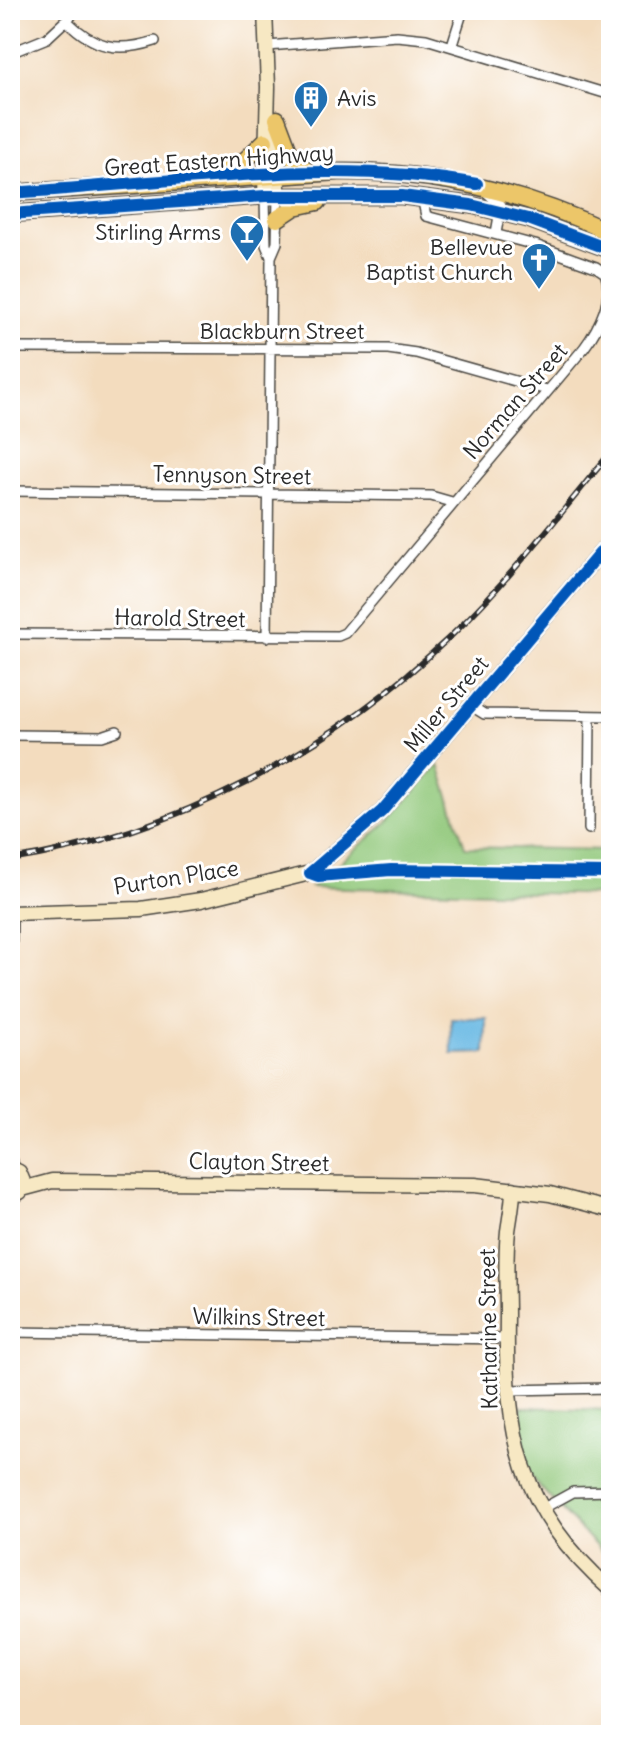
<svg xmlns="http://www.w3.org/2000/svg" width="621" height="1745" font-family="Delius,sans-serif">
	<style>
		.green { fill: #91c87a; stroke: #5e7a52; stroke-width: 2 }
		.water { fill: #69b9e4; stroke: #4a7288; stroke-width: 2 }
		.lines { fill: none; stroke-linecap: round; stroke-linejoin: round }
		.street-casing { stroke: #494641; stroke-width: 12 }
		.secondary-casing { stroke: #494641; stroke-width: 17 }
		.highway-casing { stroke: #494641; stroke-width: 19 }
		.street { stroke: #fff; stroke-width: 9 }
		.secondary { stroke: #f7e8c3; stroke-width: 14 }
		.highway { stroke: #ecc669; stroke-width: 16 }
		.rail-casing { stroke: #2b2b2b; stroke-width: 6 }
		.rail { stroke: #fff; stroke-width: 3; stroke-dasharray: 9; stroke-linecap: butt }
		.cycleway-casing { stroke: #fff; stroke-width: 17 }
		.cycleway { stroke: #0057b8; stroke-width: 12 }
		.labels { text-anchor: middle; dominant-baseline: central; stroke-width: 6; stroke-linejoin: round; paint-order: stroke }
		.poi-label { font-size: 22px; fill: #2b2b2b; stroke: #fff; text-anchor: end }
		.street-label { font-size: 22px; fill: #2b2b2b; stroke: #fff }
	</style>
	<rect width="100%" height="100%" fill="#fff"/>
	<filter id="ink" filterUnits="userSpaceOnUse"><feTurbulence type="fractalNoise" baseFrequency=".0125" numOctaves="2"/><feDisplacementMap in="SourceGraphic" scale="16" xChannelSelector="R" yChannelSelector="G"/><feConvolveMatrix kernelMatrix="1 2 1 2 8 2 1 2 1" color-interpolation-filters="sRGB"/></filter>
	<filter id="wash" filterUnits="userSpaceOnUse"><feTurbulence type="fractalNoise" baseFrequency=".006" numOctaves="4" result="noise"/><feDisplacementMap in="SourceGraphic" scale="32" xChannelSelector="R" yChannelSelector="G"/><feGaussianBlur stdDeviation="1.8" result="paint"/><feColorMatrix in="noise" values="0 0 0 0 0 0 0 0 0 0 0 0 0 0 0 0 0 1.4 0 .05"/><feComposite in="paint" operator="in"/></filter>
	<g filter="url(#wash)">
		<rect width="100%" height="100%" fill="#f3dcbe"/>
		<path class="green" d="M439,765l26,82 146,3v45l-300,-8 72,-61z
			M521,1407l90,3v152l-88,-93z"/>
		<path class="water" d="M451,1018h35l-1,35 -33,1z"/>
	</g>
	<g filter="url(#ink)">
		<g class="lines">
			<g class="street-casing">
				<path id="street" d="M67,21c27,27 51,32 88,20
					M452,45l11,-35
					M267,46l130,-10 29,3 185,56
					M10,53l37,-15 30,-28
					M486,192l15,13 -5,28
					M265,196l1,49 5,12
					M10,348l378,1 28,4 131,37
					M10,491l421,5 21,6
					M10,634l328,2 7,-3 239,-285c15,-20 31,-51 21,-75l-9,-6 -61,-22 -109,-29 -4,-19
					M267,637l4,-380 6,-14 1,-47
					M471,706l13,8 127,2
					M10,735l92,1 15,-5
					M589,829l1,-113
					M10,1113l2,-200
					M10,1151l5,18
					M10,1217l4,-21
					M10,1332l497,7
					M508,1390l103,-2
					M542,1509l31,-17 38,-1"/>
			</g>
			<g class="secondary-casing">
				<path id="secondary" d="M265,10l3,77 -3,109
					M277,123l1,73
					M10,913l131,-4 60,-9 109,-27 72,-62 229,-271
					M10,1168l9,4 5,12 -4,8 -10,4
					M22,1189l30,-8 423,4 75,9 61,16
					M513,1189c0,14 -3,28 -5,42 -3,28 -1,57 -1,85 -2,119 12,193 104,274"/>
			</g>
			<g class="highway-casing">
				<path id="highway" d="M277,119l14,37 18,17
					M219,171l18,-3 28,-27
					M10,193l329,-21c98,-1 184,20 272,61
					M10,214l255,-18h137l69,9 57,14 83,31
					M277,219l18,-12 23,-5"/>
			</g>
			<use href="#street" class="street"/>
			<use href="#secondary" class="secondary"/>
			<use href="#highway" class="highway"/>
			<g class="rail-casing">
				<path id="rail" d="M10,860c167,-26 320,-109 442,-225 58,-56 108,-121 159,-183"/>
			</g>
			<use href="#rail" class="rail"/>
			<g class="cycleway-casing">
				<path id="cycleway" d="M10,193c152,-9 318,-37 467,-9
					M10,214l255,-18h137l69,9 57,14 83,31
					M310,873l72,-62 229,-271
					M310,873l8,3 73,-6 220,3"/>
			</g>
			<use href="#cycleway" class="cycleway"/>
		</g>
	</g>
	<defs>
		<g id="building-pin" transform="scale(1.8)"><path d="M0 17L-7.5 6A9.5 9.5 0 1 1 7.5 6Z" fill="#1f6fb2" stroke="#fff"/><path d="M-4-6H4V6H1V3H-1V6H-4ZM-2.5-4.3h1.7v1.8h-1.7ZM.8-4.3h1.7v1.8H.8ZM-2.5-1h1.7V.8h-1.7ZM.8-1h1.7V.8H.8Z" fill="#fff"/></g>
		<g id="bar-pin" transform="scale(1.8)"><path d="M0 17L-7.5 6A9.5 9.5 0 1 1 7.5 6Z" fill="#1f6fb2" stroke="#fff"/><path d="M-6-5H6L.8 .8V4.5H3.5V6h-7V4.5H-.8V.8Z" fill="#fff"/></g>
		<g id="church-pin" transform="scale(1.8)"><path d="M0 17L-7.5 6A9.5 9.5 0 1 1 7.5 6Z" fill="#1f6fb2" stroke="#fff"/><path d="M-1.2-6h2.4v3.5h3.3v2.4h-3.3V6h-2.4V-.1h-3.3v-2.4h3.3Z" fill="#fff"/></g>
	</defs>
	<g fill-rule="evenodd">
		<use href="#building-pin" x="311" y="98"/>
		<use href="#bar-pin" x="247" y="232"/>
		<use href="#church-pin" x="539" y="260"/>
	</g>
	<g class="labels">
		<g class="poi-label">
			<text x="337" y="98" text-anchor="start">Avis</text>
			<text x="221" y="232">Stirling Arms</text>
			<text x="513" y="247">Bellevue<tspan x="513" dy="25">Baptist Church</tspan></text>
		</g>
		<g class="street-label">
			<text transform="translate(219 160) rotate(-4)">Great Eastern Highway</text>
			<text x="282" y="331">Blackburn Street</text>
			<text transform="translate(515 401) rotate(-49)">Norman Street</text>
			<text transform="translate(232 475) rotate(1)">Tennyson Street</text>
			<text transform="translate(180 618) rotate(1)">Harold Street</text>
			<text transform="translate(446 704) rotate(-50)">Miller Street</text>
			<text transform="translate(176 877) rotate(-9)">Purton Place</text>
			<text transform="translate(259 1162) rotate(1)">Clayton Street</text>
			<text transform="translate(259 1317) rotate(1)">Wilkins Street</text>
			<text transform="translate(488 1329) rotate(-91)">Katharine Street</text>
		</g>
	</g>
	<rect width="621" height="1745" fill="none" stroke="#fff" stroke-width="40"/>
</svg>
